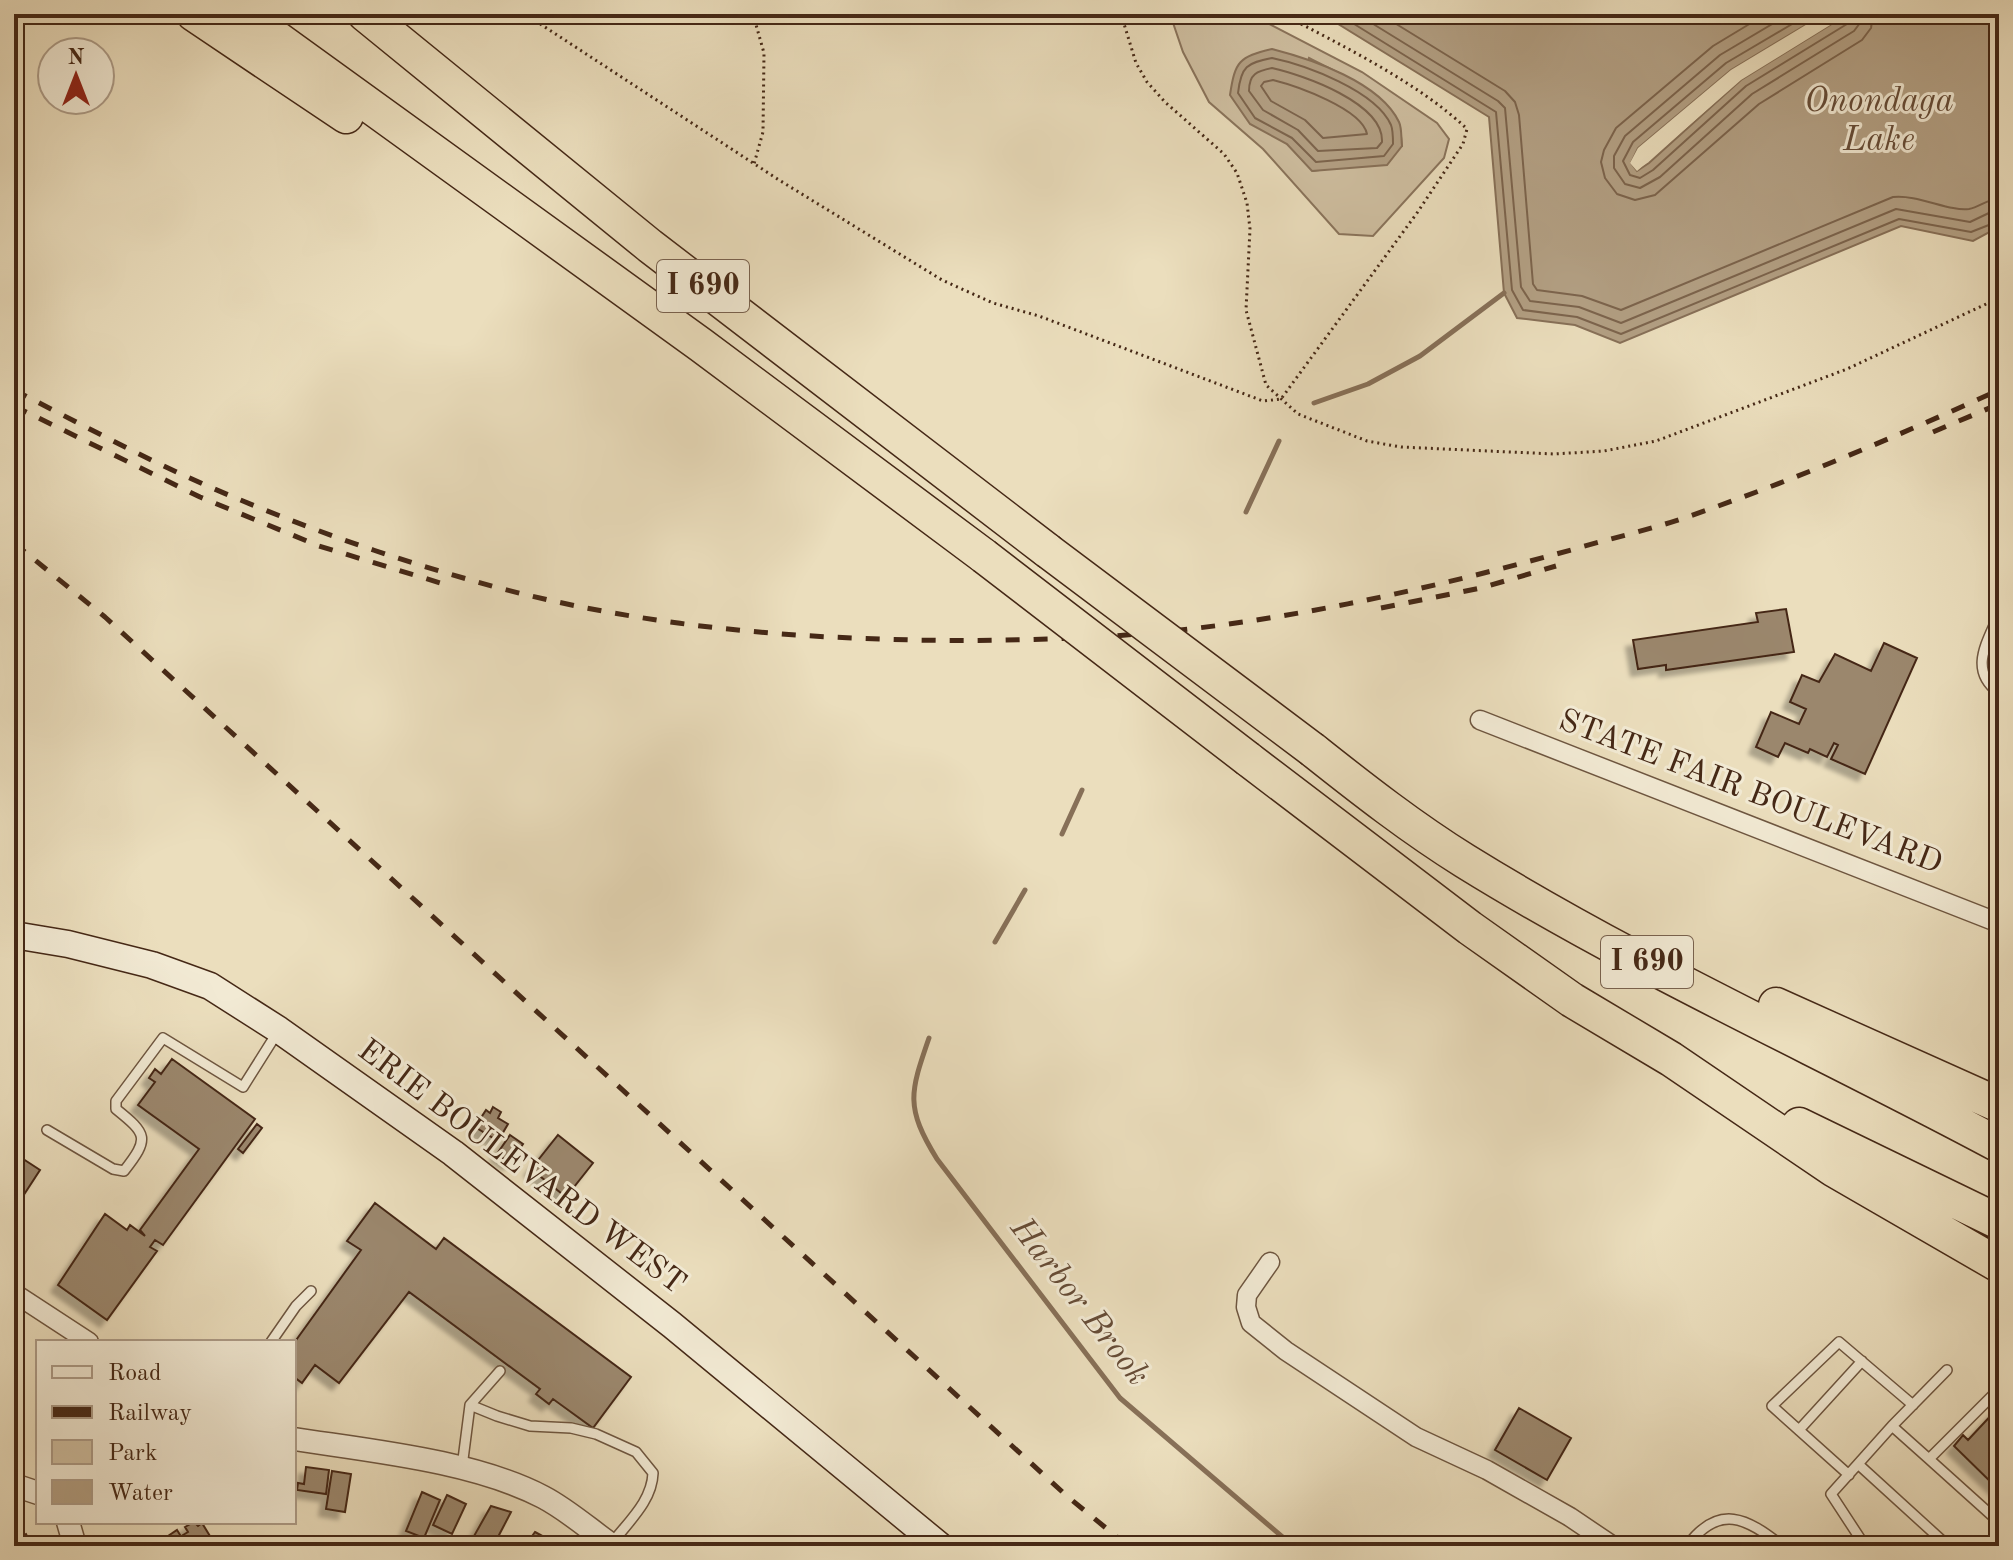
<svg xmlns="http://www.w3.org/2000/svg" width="2013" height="1560" font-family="'Old Standard TT',serif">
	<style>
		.green { fill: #cfbfa1; stroke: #8a745c; stroke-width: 2; fill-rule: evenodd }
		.water { fill: #b3a084; stroke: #877058; stroke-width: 2 }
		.pier { fill: #ebdebd }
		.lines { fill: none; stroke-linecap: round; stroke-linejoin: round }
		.shore { stroke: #7c644d; stroke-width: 2 }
		.stream { stroke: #877058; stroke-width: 5 }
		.building { fill: #9b876d; stroke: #452816; stroke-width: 2; filter: url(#shadow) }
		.service-casing { stroke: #6e5640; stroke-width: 12 }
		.minor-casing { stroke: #6e5640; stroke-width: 21 }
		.tertiary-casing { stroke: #6e5640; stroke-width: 25 }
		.secondary-casing { stroke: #452816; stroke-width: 29 }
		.motorway-casing { stroke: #452816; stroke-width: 37 }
		.path { stroke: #452816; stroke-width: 3; stroke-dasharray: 2 4; stroke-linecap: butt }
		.service { stroke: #f2ead4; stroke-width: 9 }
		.minor { stroke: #f2ead4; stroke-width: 18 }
		.tertiary { stroke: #f2ead4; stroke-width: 22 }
		.secondary { stroke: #f2ead4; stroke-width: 26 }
		.motorway { stroke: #ebdebd; stroke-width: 34 }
		.rail { stroke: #452816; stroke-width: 5; stroke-dasharray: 14 14; stroke-linecap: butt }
		.motorway-bridge-casing { stroke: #452816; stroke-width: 37; stroke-linecap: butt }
		.motorway-bridge { stroke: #ebdebd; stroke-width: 34 }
		.labels { text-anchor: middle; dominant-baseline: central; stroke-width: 6; stroke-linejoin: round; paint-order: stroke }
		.shield { fill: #f2ead4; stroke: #79624f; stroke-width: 2 }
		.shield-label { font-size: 30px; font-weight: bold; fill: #452816 }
		.street-label { font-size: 32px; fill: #452816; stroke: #f2ead4 }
		.water-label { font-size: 34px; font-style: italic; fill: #664c37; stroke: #f2ead4 }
	</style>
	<defs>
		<filter id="shadow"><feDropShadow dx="-7" dy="7" stdDeviation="2" flood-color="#0004"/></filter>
	</defs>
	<rect width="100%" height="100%" fill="#ebdebd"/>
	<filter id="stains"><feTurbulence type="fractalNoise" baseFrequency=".0025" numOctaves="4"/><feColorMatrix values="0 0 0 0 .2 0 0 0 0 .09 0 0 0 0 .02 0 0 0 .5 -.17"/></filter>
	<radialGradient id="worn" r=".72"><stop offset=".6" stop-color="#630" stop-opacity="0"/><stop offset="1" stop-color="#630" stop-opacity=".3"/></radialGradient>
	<path class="green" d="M1170,14h80l112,58 75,51 12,16 -5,19 -71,78 -34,-2 -76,-85 -54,-47 -26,-50zM1309,58c30,16 72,31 89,63 3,7 3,17 4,25l-62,21 -27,4 -26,-27z"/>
	<path class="water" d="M1322,14h502l-93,56 -93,78 -7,15 6,8 12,-8 92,-83 107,-66h151v213l-26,14 -72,-15 -281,117 -45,-18 -58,-7 -13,-25 -15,-176z
		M1272,49c39,10 108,33 127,73 3,6 2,17 3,24l-15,19 -75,6 -25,-27 -37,-20 -20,-29c5,-34 9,-38 42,-46z"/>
	<path class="pier" d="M1824,14h4l-95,59 -92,77 -6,12 3,4 101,-90 102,-62h7l-107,66 -104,91 -7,-8 8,-15 93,-78z"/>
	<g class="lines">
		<path class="shore" d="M1338,14l158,98 16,178 11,20 54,7 44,17 278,-115 72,13 28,-11
			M1357,14l141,87 7,7 16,179 9,14 49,6 42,16 275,-114 74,13 21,-10 8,-1
			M1380,14l125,77 10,11 4,13 14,169 4,6 45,6 39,14 272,-113c24,-3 57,15 76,12 11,-2 18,-10 30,-10
			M1766,14l-53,32 -97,82 -12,22 -3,12 4,16 12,16 18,6 20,-5 104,-91 103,-64 9,-12 2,-14
			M1789,14l-69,41 -95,81 -11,20v12l11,16 15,4 20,-11 92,-83 102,-63 6,-8 1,-9
			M1809,14l-83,49 -93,79 -10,19 7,14 10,3 13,-8 93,-84 101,-62 4,-10
			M1272,58c34,7 104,33 119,67 2,5 2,13 2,19l-9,12 -68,6 -24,-24 -37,-20 -17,-25c3,-27 9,-30 34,-35z
			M1272,68c31,7 112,35 110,74l-5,6 -59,3 -20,-21 -35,-20 -14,-19c0,-17 8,-20 23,-23z
			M1273,80c24,6 89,29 94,54l-44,4 -18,-18 -34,-19 -10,-15 3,-4z"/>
		<path class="stream" d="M1314,403l54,-19 52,-28 84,-63
			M1246,512l33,-71
			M1062,834l20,-44
			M995,942l30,-52
			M929,1038c-19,55 -24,69 8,121l183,239 173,148"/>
	</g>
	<path class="building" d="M1786,609l8,43 -128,18v-5l-28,4 -5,-29 125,-18 -2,-9z
		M1884,643l33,15 -52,116 -34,-15 7,-14 -4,-2 -7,14 -17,-8 -2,4 -23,-10 -7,14 -22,-10 15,-35 28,12 7,-15 -16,-7 12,-27 17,7 16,-28 36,17z
		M172,1059l83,60 -92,126 -8,-5 -5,7 7,4 -50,69 -49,-35 47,-71 22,16 3,-5 15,11 -5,-6 59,-81 -61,-44 17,-23 -6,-4 6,-9 6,5z
		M493,1107l8,5 -3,6 10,6 -10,17 -23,-14 11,-17 4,3z
		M257,1124l5,4 -19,25 -5,-4z
		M510,1135l13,9 -13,19 -13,-9z
		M558,1135l35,28 -27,34 -35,-28z
		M14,1153l26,17 -26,40z
		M375,1203l61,46 8,-11 187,139 -38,51 -40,-29 -4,5 -13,-10 4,-5 -131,-97 -70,91 -24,-18 -13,18 -8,-6v-34l67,-93 -14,-9z
		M1519,1408l52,30 -24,42 -52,-30z
		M1997,1409l2,2v79l-45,-44 9,-11 5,5z
		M306,1467l23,3 -3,24 -29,-4 1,-7 6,1z
		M332,1471l19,3 -6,38 -19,-3z
		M422,1492l18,8 -16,38 -18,-7z
		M447,1495l19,9 -14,30 -19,-9z
		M491,1506l20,6 -13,25 3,2 -4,7h-23l-2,-2 2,-8z
		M194,1522l4,4 4,-3 14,23h-27l-6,-11 5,-3 -3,-5z
		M14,1525l6,12 6,-3 6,12h-18z
		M177,1530l10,16h-18l-4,-8z
		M535,1532l15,8 -4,6h-21z"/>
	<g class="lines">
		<g class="service-casing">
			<path id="service" d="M1999,614c-12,29 -31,56 0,79
				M47,1130l66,39 11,2c26,-33 23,-37 -8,-62v-8l47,-63 80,49 34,-54
				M271,1342l25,-36 15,-15
				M470,1405l27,11 33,10 41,2 25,6 40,18 17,21c-1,28 -24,48 -41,70
				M1892,1426l55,-56
				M1799,1430l63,-69
				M1929,1459l70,63
				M1858,1464l-27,30 34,52
				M462,1467l8,-62 30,-34
				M1849,1475l-77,-69 67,-64 74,63
				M1687,1546c32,-43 60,-28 95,0
				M1948,1546l-90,-82 34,-38 37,33 66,-66 4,2"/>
		</g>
		<g class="minor-casing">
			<path id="minor" d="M1480,720l519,203
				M1270,1262l-23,33 -1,12 5,16 35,28 130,86 71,33 83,47 43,29
				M14,1293l75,49"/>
		</g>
		<g class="tertiary-casing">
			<path id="tertiary" d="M294,1439c78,12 180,22 249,58 25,13 47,33 70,49
				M14,1485l24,8
				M68,1522l7,24"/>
		</g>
		<g class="secondary-casing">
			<path id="secondary" d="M14,935l54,9 84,21 58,21 69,44 174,123 219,172 268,221"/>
		</g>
		<g class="motorway-casing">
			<path id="motorway" d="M194,14l152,102
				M243,14l458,331 283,211
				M365,14l285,232 398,305
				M1313,750c49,39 99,78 152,111 171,106 357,189 534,284
				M1248,759l222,169 102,72 99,59 162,110 166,96
				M1776,1005l223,100
				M1799,1125l200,97"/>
		</g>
		<path class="path" d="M525,14l254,166 163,100 51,23 46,13 224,85 18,-2 136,-186 46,-69 4,-15c-48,-46 -126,-84 -185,-115
			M753,14l11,39 -1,79 -9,32
			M1121,14l15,49 11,19 18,20 59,52 13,19 10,30 3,26 -4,81 20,75 32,29 69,27 34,6 153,7 50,-3 52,-10 191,-72 152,-71"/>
		<use href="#service" class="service"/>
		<use href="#minor" class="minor"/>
		<use href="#tertiary" class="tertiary"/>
		<use href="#secondary" class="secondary"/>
		<use href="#motorway" class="motorway"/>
		<path class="rail" d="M14,390c65,33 129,68 196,97 85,37 174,69 264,94 122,35 252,52 379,57 87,4 173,3 259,-2 155,-10 310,-45 459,-86 37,-11 74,-19 110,-31 109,-37 214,-82 318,-129
			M14,406l186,91 119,49 128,39
			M1933,432l66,-28
			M14,543l91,74 963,880 60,49
			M1381,608l100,-20 75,-22"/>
		<g class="motorway-bridge-casing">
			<path id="motorway-bridge" d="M1048,551l265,199
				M984,556l264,203"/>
		</g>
		<use href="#motorway-bridge" class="motorway-bridge"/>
	</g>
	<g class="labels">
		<g class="shield">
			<rect x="657" y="260" width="92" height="52" rx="6"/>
			<rect x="1601" y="936" width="92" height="52" rx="6"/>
		</g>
		<g class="shield-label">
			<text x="703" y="286">I 690</text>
			<text x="1647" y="962">I 690</text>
		</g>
		<g class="street-label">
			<text transform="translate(1750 793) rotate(21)">STATE FAIR BOULEVARD</text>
			<text transform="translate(521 1168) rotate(37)">ERIE BOULEVARD WEST</text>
		</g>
		<g class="water-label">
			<text x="1879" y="102">Onondaga<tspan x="1879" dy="39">Lake</tspan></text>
			<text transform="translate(1079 1302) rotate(52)">Harbor Brook</text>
		</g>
	</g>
	<rect width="2013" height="1560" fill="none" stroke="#ebdebd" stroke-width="48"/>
	<rect x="16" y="16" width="1981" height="1528" fill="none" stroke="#452816" stroke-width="4"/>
	<rect x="24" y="24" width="1965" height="1512" fill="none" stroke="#452816" stroke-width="2"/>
	<rect x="36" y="1340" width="260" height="184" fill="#f2ead4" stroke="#ad9c88" stroke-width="2"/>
	<rect x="52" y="1366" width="40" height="12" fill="#f2ead4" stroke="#ad9c88" stroke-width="2"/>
	<text x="108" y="1380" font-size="24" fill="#452816">Road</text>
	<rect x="52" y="1406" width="40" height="12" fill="#452816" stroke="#ad9c88" stroke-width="2"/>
	<text x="108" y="1420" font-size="24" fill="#452816">Railway</text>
	<rect x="52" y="1440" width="40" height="24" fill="#cfbfa1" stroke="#ad9c88" stroke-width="2"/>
	<text x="108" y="1460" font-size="24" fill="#452816">Park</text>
	<rect x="52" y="1480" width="40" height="24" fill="#b3a084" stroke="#ad9c88" stroke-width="2"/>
	<text x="108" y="1500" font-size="24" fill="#452816">Water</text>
	<g transform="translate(76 76)"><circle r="38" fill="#f2ead4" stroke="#ad9c88" stroke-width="2"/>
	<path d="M0-6L14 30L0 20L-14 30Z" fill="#8f2418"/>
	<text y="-12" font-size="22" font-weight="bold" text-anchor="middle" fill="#452816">N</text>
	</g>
	<rect width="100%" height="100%" filter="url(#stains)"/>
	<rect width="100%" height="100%" fill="url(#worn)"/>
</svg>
